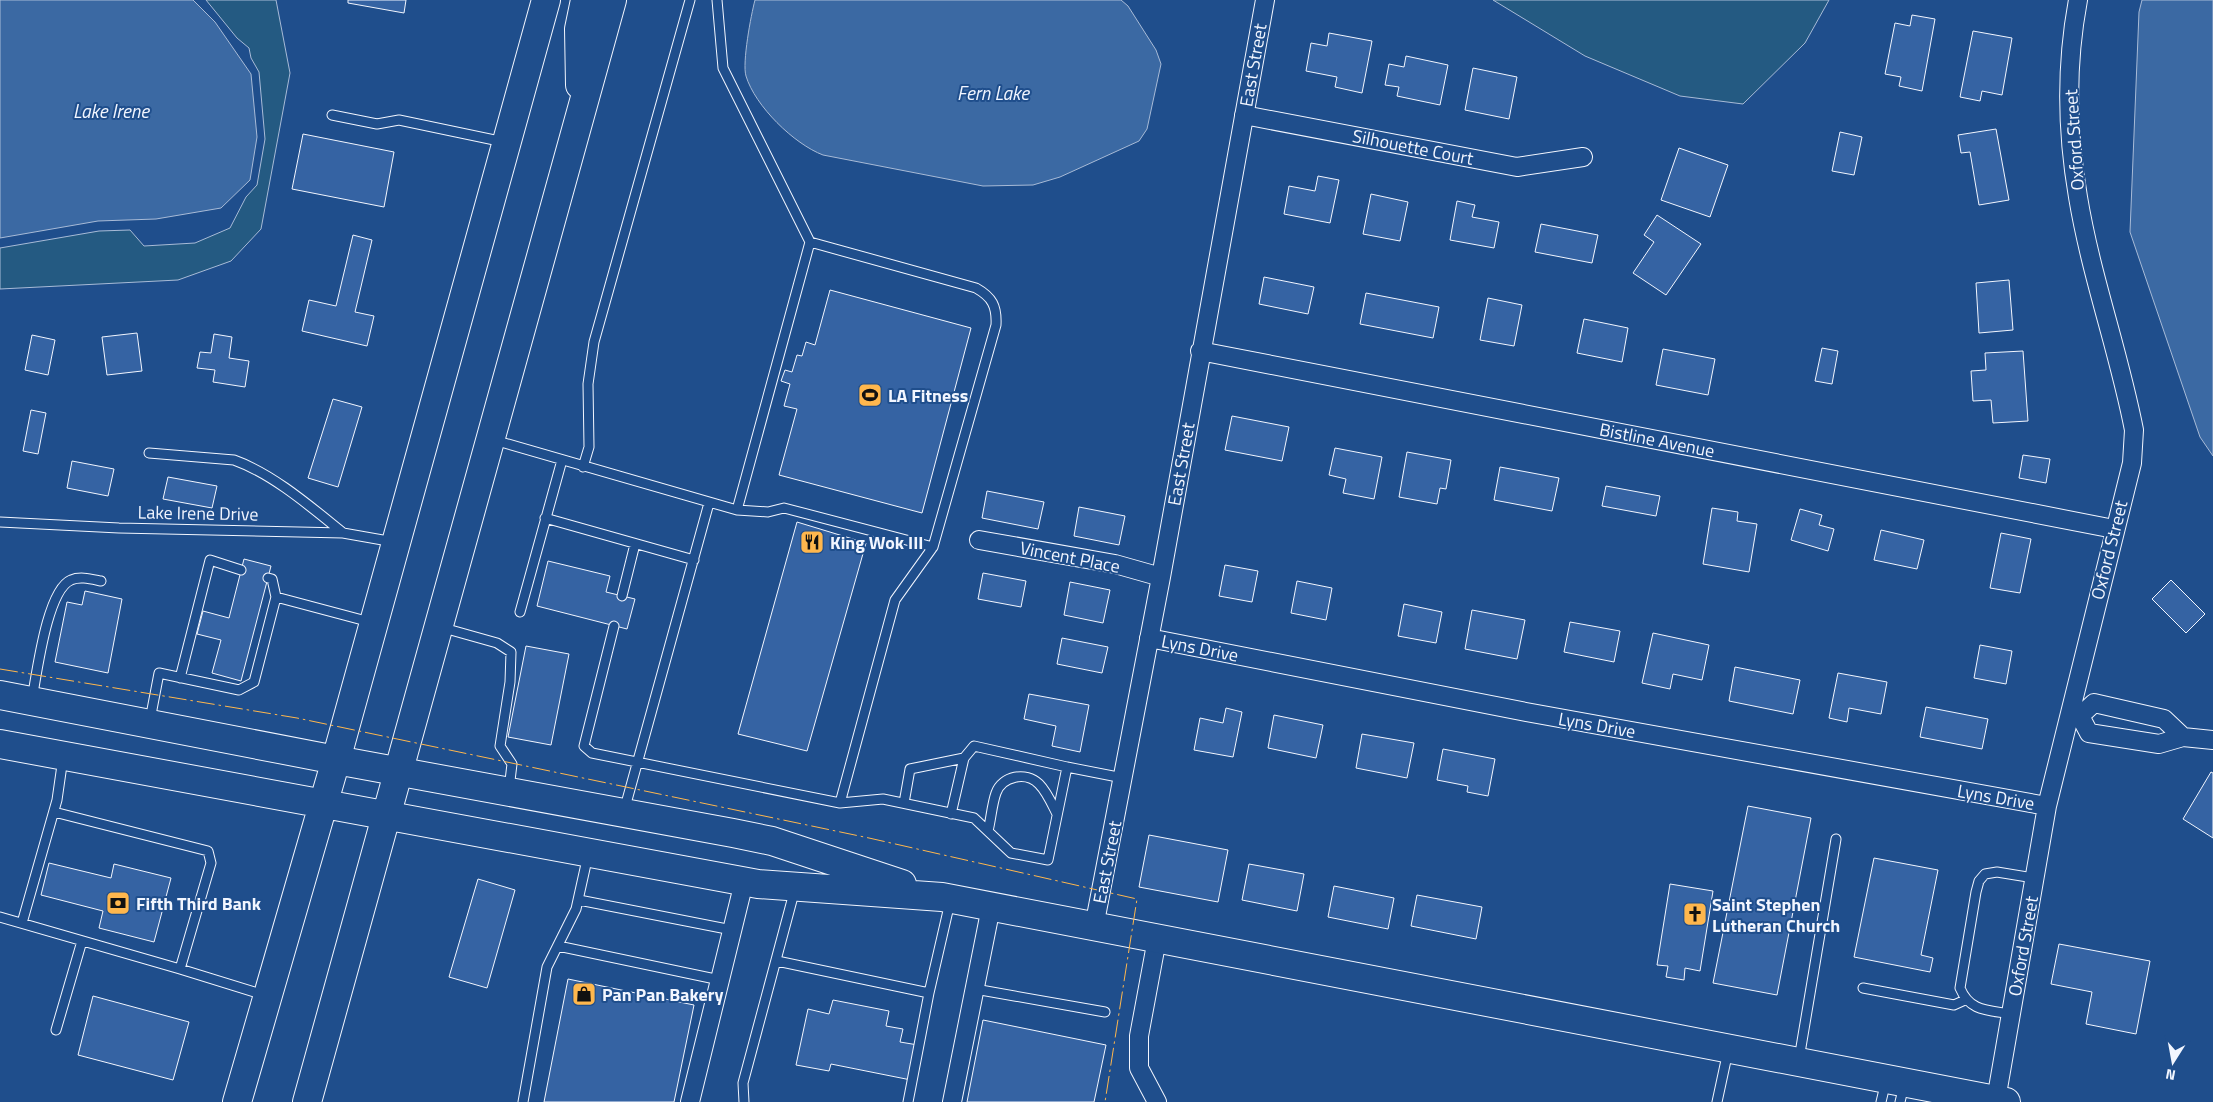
<svg xmlns="http://www.w3.org/2000/svg" width="2213" height="1102" font-family="'Titillium Web',sans-serif">
	<style>
		.green { fill: #245a82; stroke: #a8bbd7 }
		.water { fill: #3b69a3; stroke: #a8bbd7 }
		.building { fill: #3563a3; stroke: #f2f6ff }
		.lines { fill: none; stroke-linecap: round; stroke-linejoin: round }
		.lane-casing { stroke: #f2f6ff; stroke-width: 11 }
		.street-casing { stroke: #f2f6ff; stroke-width: 20 }
		.primary-casing { stroke: #f2f6ff; stroke-width: 30 }
		.lane { stroke: #1f4e8c; stroke-width: 9 }
		.street { stroke: #1f4e8c; stroke-width: 18 }
		.primary { stroke: #1f4e8c; stroke-width: 28 }
		.power { stroke: #ffb74d; stroke-width: 1; stroke-dasharray: 18 4 2.5 4; stroke-linecap: butt }
		.labels { text-anchor: middle; dominant-baseline: central; stroke-width: 4; stroke-linejoin: round; paint-order: stroke }
		.street-label { font-size: 18px; fill: #f2f6ff; stroke: #1f4e8c }
		.poi-label { font-size: 18px; font-weight: bold; fill: #f2f6ff; stroke: #1f4e8c; text-anchor: start }
		.water-label { font-size: 19px; font-style: italic; fill: #f2f6ff; stroke: #1f4e8c }
	</style>
	<rect width="100%" height="100%" fill="#1f4e8c"/>
	<path class="green" d="M206,0h70l14,73 -29,156 -30,32 -53,19 -178,9v-41l99,-17 31,-1 14,16 51,-3 35,-15 16,-31 11,-12 8,-46 -6,-67 -8,-14 -2,-10 -12,-10z
		M1493,0h336l-24,43 -62,61 -63,-8 -95,-40z"/>
	<path class="water" d="M0,0h193l22,22 36,52 6,63 -7,43 -29,28 -65,11 -58,2 -98,17z
		M755,0h366l7,6 28,44 5,14 -14,65 -8,12 -79,36 -27,8 -50,1 -160,-31c-29,-11 -68,-49 -77,-79 -4,-13 5,-61 9,-76z
		M2142,0h71v456l-13,-19 -70,-205 9,-220z"/>
	<path class="building" d="M348,0h58l-2,13 -56,-10z
		M1912,15l23,4 -13,72 -23,-5 2,-9 -16,-3 10,-51 15,3z
		M1973,31l39,7 -10,57 -20,-4 -2,10 -20,-4z
		M1329,33l43,8 -10,52 -27,-6 2,-10 -31,-6 5,-28 16,3z
		M1406,56l42,9 -8,40 -43,-9 2,-9 -14,-2 4,-21 15,3z
		M1473,68l44,9 -8,42 -44,-9z
		M1996,129l13,71 -30,5 -9,-53 -9,1 -3,-18z
		M1840,132l22,5 -8,38 -22,-4z
		M303,134l91,18 -10,55 -92,-18z
		M1679,148l49,17 -18,52 -49,-17z
		M1318,176l21,4 -9,43 -46,-9 5,-28 26,5z
		M1371,194l37,8 -8,39 -37,-7z
		M1457,201l18,4 -3,12 27,5 -5,26 -44,-8z
		M1657,215l44,29 -35,51 -33,-22 21,-31 -10,-7z
		M1541,224l57,11 -6,28 -57,-11z
		M353,235l19,5 -17,72 19,4 -7,30 -65,-15 7,-31 27,6z
		M1264,277l50,10 -6,27 -49,-10z
		M2009,280l4,50 -34,3 -3,-50z
		M830,290l141,38 -49,185 -143,-38 18,-66 -13,-3 6,-22 -9,-3 4,-11 7,2 5,-17 5,1 4,-14 9,3z
		M1366,293l73,14 -6,31 -73,-14z
		M1488,298l34,7 -8,41 -34,-6z
		M1584,319l44,9 -6,34 -45,-9z
		M137,333l5,38 -35,4 -5,-38z
		M214,334l18,3 -3,21 20,3 -4,26 -32,-5 2,-12 -18,-2 3,-16 11,1z
		M32,335l23,5 -7,35 -23,-5z
		M1822,348l16,3 -6,33 -17,-3z
		M1663,349l52,10 -7,36 -52,-10z
		M2023,351l5,70 -35,2 -2,-23 -18,1 -2,-30 15,-1 -1,-17z
		M333,399l29,8 -24,80 -30,-9z
		M31,410l15,3 -8,41 -15,-3z
		M1232,416l57,11 -7,34 -57,-11z
		M1335,448l47,9 -8,42 -31,-6 3,-14 -17,-4z
		M1407,452l44,8 -5,29 -6,-1 -3,16 -38,-7z
		M2023,455l27,4 -4,24 -27,-5z
		M72,461l42,8 -6,27 -41,-8z
		M1500,467l59,11 -7,33 -58,-11z
		M168,477l49,9 -5,22 -49,-9z
		M1606,486l54,10 -4,20 -54,-10z
		M987,491l57,11 -6,27 -56,-11z
		M1079,507l46,9 -6,29 -45,-9z
		M1712,508l26,4 -1,9 20,3 -8,48 -46,-8z
		M1800,509l22,6 -3,10 15,4 -6,22 -37,-11z
		M797,522l69,21 -59,208 -69,-17z
		M1881,530l43,10 -7,29 -43,-9z
		M2001,533l30,6 -11,54 -30,-5z
		M244,559l27,7 -30,115 -29,-8 9,-33 -24,-6 6,-23 26,7z
		M548,561l62,15 -4,16 29,7 -8,30 -90,-23z
		M1225,565l33,6 -6,31 -33,-6z
		M983,573l43,8 -5,26 -43,-8z
		M2171,580l34,34 -19,19 -34,-34z
		M1297,581l35,7 -6,32 -35,-7z
		M1070,582l40,8 -7,33 -39,-8z
		M85,591l37,8 -14,74 -53,-11 12,-60 15,3z
		M1404,604l38,8 -6,31 -38,-7z
		M1472,610l53,10 -8,39 -52,-10z
		M1570,622l50,9 -6,31 -50,-10z
		M1653,633l56,12 -7,35 -29,-6 -3,15 -28,-6z
		M1062,638l46,9 -6,26 -45,-9z
		M1980,645l32,6 -6,33 -32,-6z
		M526,646l43,8 -18,91 -43,-8z
		M1735,667l65,13 -7,34 -64,-13z
		M1838,673l49,9 -6,32 -32,-6 -2,14 -18,-4z
		M1029,694l60,11 -9,47 -28,-6 4,-20 -32,-7z
		M1926,707l62,12 -6,30 -62,-12z
		M1226,708l16,4 -9,45 -39,-7 6,-32 23,5z
		M1274,715l49,10 -7,33 -48,-10z
		M1362,734l52,9 -7,35 -51,-10z
		M1443,749l52,10 -7,37 -21,-4 1,-6 -31,-6z
		M2211,772l2,1v65l-30,-19z
		M1748,806l63,12 -34,177 -64,-12z
		M1149,835l79,15 -10,52 -79,-15z
		M1874,858l64,12 -17,85 12,3 -3,14 -76,-15z
		M49,863l62,15 3,-14 57,14 -17,64 -55,-14 4,-17 -62,-16z
		M1249,864l55,10 -7,37 -55,-11z
		M478,879l37,11 -28,98 -38,-11z
		M1670,884l43,7 -13,80 -15,-3 -1,12 -18,-3 2,-11 -11,-1z
		M1334,886l60,12 -6,31 -60,-12z
		M1417,895l65,12 -6,32 -65,-13z
		M2059,944l91,17 -14,73 -50,-10 6,-32 -41,-8z
		M568,979l126,26 -20,97h-130z
		M93,996l96,26 -16,58 -95,-25z
		M833,1000l56,11 -3,15 17,3 -3,13 18,3 -7,35 -80,-16 -2,7 -33,-6 12,-56 21,5z
		M983,1020l123,25 -12,57h-127z"/>
	<g class="lines">
		<g class="lane-casing">
			<path id="lane" d="M717,0l6,68 87,174 -73,268
				M332,115l45,9 22,-4 105,22
				M810,242l166,46c16,9 21,18 20,37l-63,222 -38,53 -55,203
				M494,440l243,70 31,2 16,-4 149,39
				M149,453l85,7c39,14 77,47 108,72
				M583,467l6,-20 -1,-63 6,-42 96,-342
				M545,518l149,42
				M0,522l119,6 224,5 51,9
				M268,578l4,1 4,18
				M622,596l13,-52
				M520,612l42,-152
				M614,626l-30,120 8,7 248,50 43,-4 91,19 37,35 37,7 19,-93 -93,-21 -10,12 -13,56
				M440,627l57,16 14,9 -1,30 -10,64 12,18 -3,25
				M180,678l30,-118 31,10
				M32,699c5,-26 15,-109 39,-119 9,-4 20,-1 30,1
				M150,720l9,-47 80,17 15,-8 22,-85 94,25
				M1067,767l56,11
				M904,803l6,-34 54,-11
				M624,811l85,-308
				M988,831c3,-12 4,-27 8,-38 6,-17 30,-22 43,-9 8,8 13,20 18,30
				M579,900l153,30
				M0,917l180,52 31,-106 -3,-12 -154,-39
				M22,923l35,-123 6,-42
				M558,946l162,34
				M777,961l152,32
				M180,969l84,26
				M1863,988l91,17 11,-5
				M975,989l130,23
				M2011,1014c-23,-4 -41,-2 -51,-26l16,-96 3,-11 6,-7 12,-2 37,6
				M56,1030l26,-89
				M1799,1059l37,-220
				M523,1102l24,-135 29,-58 12,-54
				M744,1102l-1,-19 52,-194
				M908,1102l21,-109 21,-91
				M1717,1102l11,-51
				M1881,1102l5,-21
				M1900,1102l4,-17"/>
		</g>
		<g class="street-casing">
			<path id="street" d="M1244,115l273,52 66,-10
				M1200,351l914,178
				M979,540l136,24 46,13
				M1149,638l377,74 521,94
				M2094,703l70,16 19,18 -24,7 -70,-11 -9,-17z
				M2183,737l30,3
				M1094,927l67,-350 104,-577
				M1996,1100l51,-294 85,-343 2,-33c-15,-78 -43,-154 -56,-233 -11,-64 -12,-133 0,-197
				M690,1102l54,-220
				M952,1102l39,-195
				M1157,1102l-18,-34v-32l18,-97"/>
		</g>
		<g class="primary-casing">
			<path id="primary" d="M580,85l-1,-56 6,-29
				M0,695l336,65 397,73 39,8 130,43
				M0,744l758,140 184,13 1064,205
				M237,1102l99,-342 210,-760
				M307,1102l305,-1102"/>
		</g>
		<use href="#lane" class="lane"/>
		<use href="#street" class="street"/>
		<use href="#primary" class="primary"/>
		<path class="power" d="M0,669l297,49 572,120 268,61 -32,203"/>
	</g>
	<defs>
		<g id="stadium-square" transform="scale(1.25)"><rect x="-9" y="-9" width="18" height="18" rx="4" fill="#ffb74d" stroke="#1f4e8c"/><path d="M0-5a6.5 5 0 1 0 0 10a6.5 5 0 1 0 0-10ZM-3.5-1.8h7v3.6h-7Z" fill="#111"/></g>
		<g id="restaurant-square" transform="scale(1.25)"><rect x="-9" y="-9" width="18" height="18" rx="4" fill="#ffb74d" stroke="#1f4e8c"/><path d="M-5-6h1v4h1v-4h1v4h1v-4h1v5L-1.5 .5V6h-2V.5L-5-1ZM5-6V6H3V1.5H1.5Q1.5-4 5-6Z" fill="#111"/></g>
		<g id="bank-square" transform="scale(1.25)"><rect x="-9" y="-9" width="18" height="18" rx="4" fill="#ffb74d" stroke="#1f4e8c"/><path d="M-6-4H6V4H-6ZM0-2.3a2.3 2.3 0 1 0 0 4.6a2.3 2.3 0 1 0 0-4.6Z" fill="#111"/></g>
		<g id="church-square" transform="scale(1.25)"><rect x="-9" y="-9" width="18" height="18" rx="4" fill="#ffb74d" stroke="#1f4e8c"/><path d="M-1.2-6h2.4v3.5h3.3v2.4h-3.3V6h-2.4V-.1h-3.3v-2.4h3.3Z" fill="#111"/></g>
		<g id="shop-square" transform="scale(1.25)"><rect x="-9" y="-9" width="18" height="18" rx="4" fill="#ffb74d" stroke="#1f4e8c"/><path d="M-5-2.5h2.3a2.7 3.5 0 0 1 5.4 0H5L5.5 6h-11ZM-1.5-2.5h3a1.5 2.3 0 0 0-3 0Z" fill="#111"/></g>
	</defs>
	<g fill-rule="evenodd">
		<use href="#stadium-square" x="870" y="395"/>
		<use href="#restaurant-square" x="812" y="542"/>
		<use href="#bank-square" x="118" y="903"/>
		<use href="#church-square" x="1695" y="914"/>
		<use href="#shop-square" x="584" y="994"/>
	</g>
	<g class="labels">
		<g class="street-label">
			<text transform="translate(1253 65) rotate(-80)">East Street</text>
			<text transform="translate(2074 140) rotate(-94)">Oxford Street</text>
			<text transform="translate(1413 147) rotate(11)">Silhouette Court</text>
			<text transform="translate(1657 440) rotate(11)">Bistline Avenue</text>
			<text transform="translate(1181 464) rotate(-80)">East Street</text>
			<text transform="translate(198 513) rotate(1)">Lake Irene Drive</text>
			<text transform="translate(2109 550) rotate(-76)">Oxford Street</text>
			<text transform="translate(1070 557) rotate(11)">Vincent Place</text>
			<text transform="translate(1200 648) rotate(11)">Lyns Drive</text>
			<text transform="translate(1597 725) rotate(10)">Lyns Drive</text>
			<text transform="translate(1996 797) rotate(10)">Lyns Drive</text>
			<text transform="translate(1107 862) rotate(-79)">East Street</text>
			<text transform="translate(2023 946) rotate(-80)">Oxford Street</text>
		</g>
		<g class="poi-label">
			<text x="888" y="395">LA Fitness</text>
			<text x="830" y="542">King Wok III</text>
			<text x="136" y="903">Fifth Third Bank</text>
			<text x="1712" y="904">Saint Stephen<tspan x="1712" dy="21">Lutheran Church</tspan></text>
			<text x="602" y="994">Pan Pan Bakery</text>
		</g>
		<g class="water-label">
			<text x="993" y="92">Fern Lake</text>
			<text x="111" y="110">Lake Irene</text>
		</g>
	</g>
	<g transform="translate(2173 1062) rotate(191)" stroke="#1f4e8c" stroke-width="4" paint-order="stroke">
	<path d="M0-4L9 19L0 12L-9 19Z" fill="#f2f6ff"/>
	<text y="-8" font-size="14" font-weight="bold" text-anchor="middle" fill="#f2f6ff">N</text>
	</g>
</svg>
